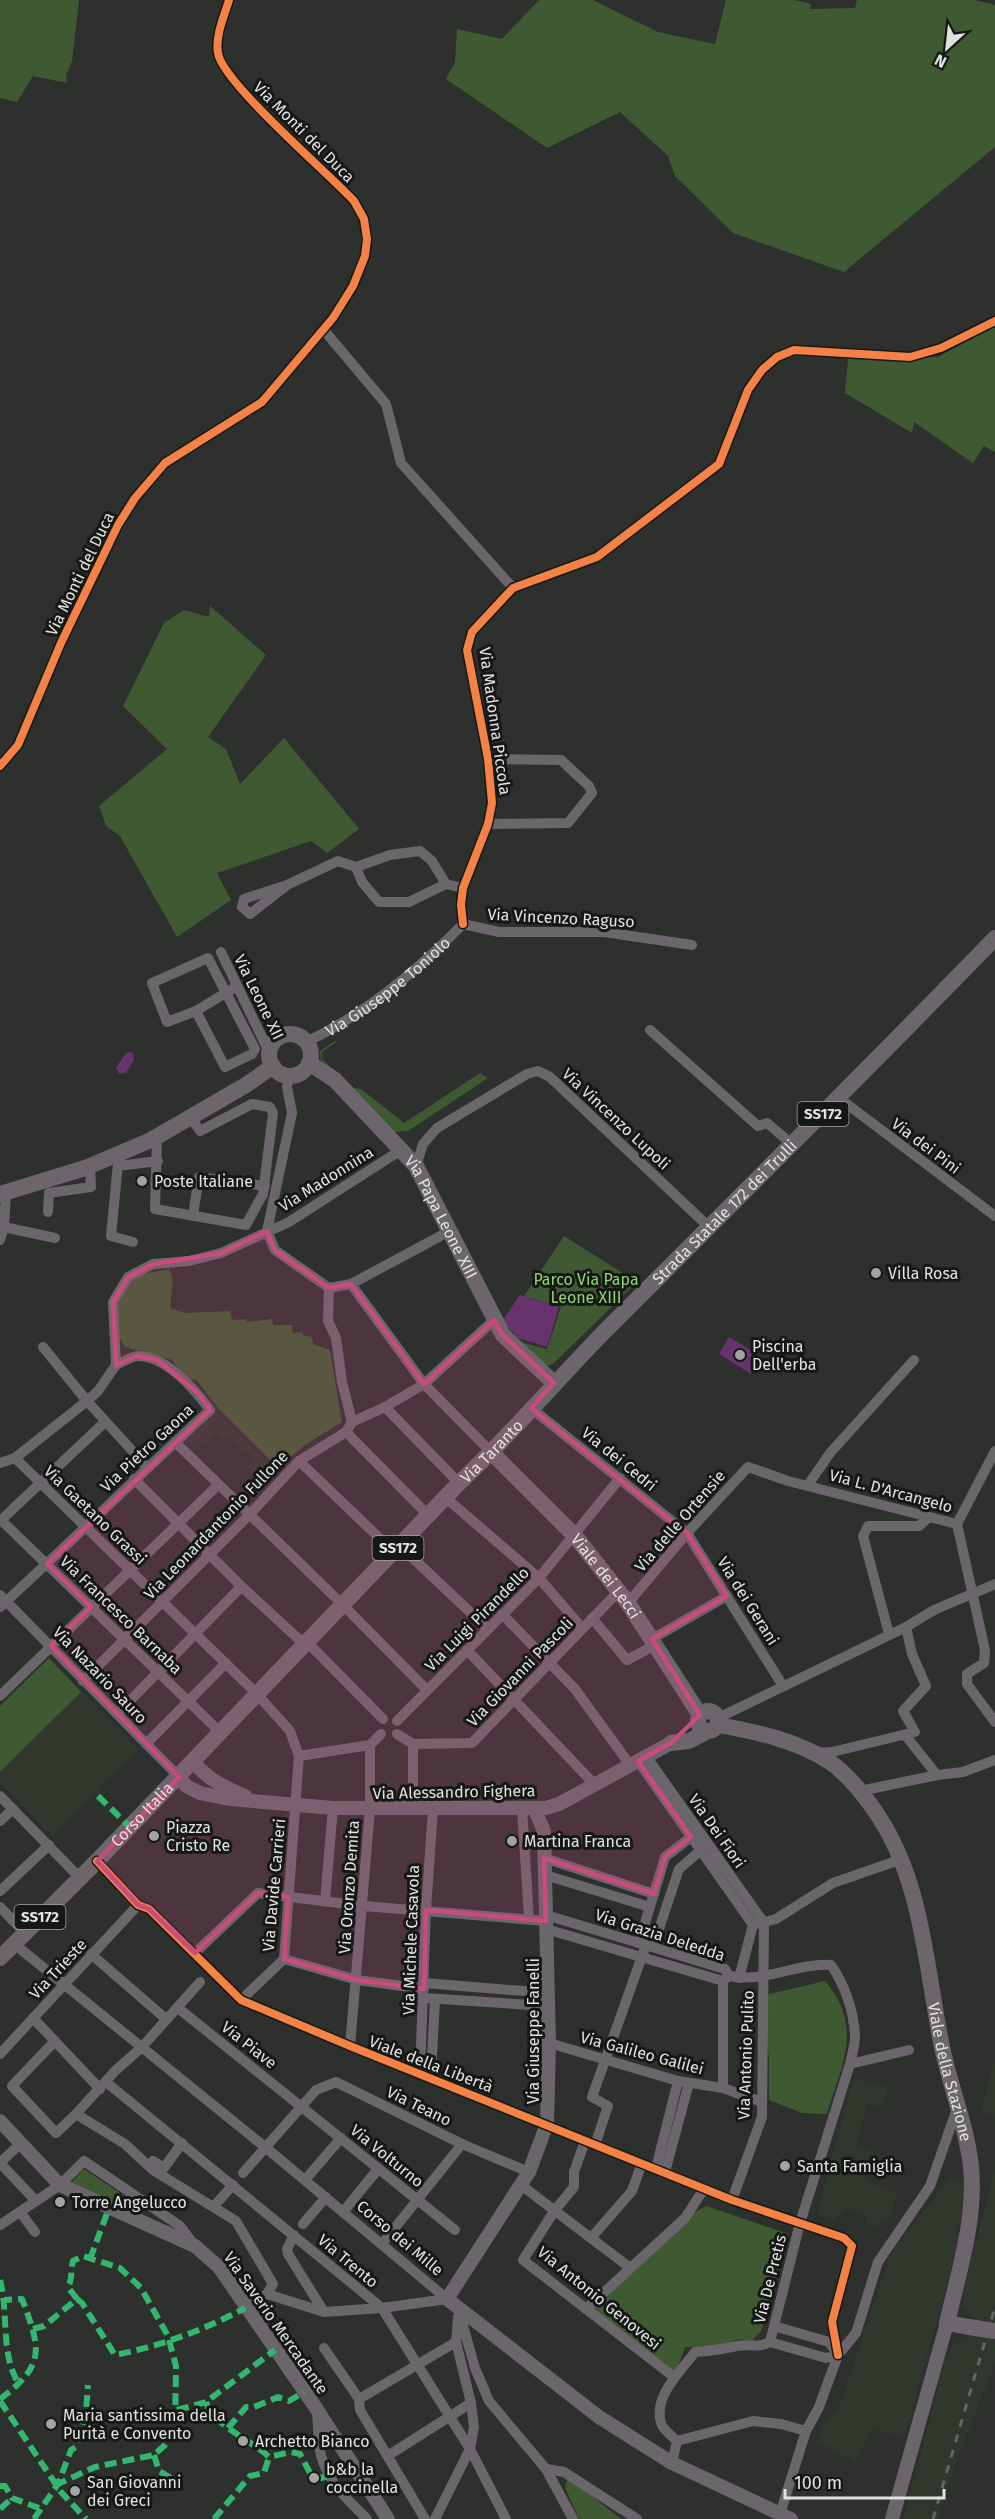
<svg xmlns="http://www.w3.org/2000/svg" width="995" height="2519" font-family="'Fira Sans',sans-serif">
	<style>
		.built { fill: #30372d }
		.green { fill: #3f5a33 }
		.water { fill: #67336e }
		.lines { fill: none; stroke-linecap: round; stroke-linejoin: round }
		.minor { stroke: #6b666c; stroke-width: 10 }
		.tertiary { stroke: #6b666c; stroke-width: 14 }
		.primary { stroke: #6c666c; stroke-width: 16 }
		.rail { stroke: #666466; stroke-width: 3; stroke-dasharray: 8 8; stroke-linecap: butt }
		.primary-bridge { stroke: #6c666c; stroke-width: 16 }
		.quiet { stroke: #33b770; stroke-width: 6; stroke-dasharray: 12 6; stroke-linecap: butt }
		.cycleway-casing { stroke: #161815; stroke-width: 11 }
		.cycleway { stroke: #f48246; stroke-width: 8 }
		.marked { fill: #ca4b7c; fill-opacity: 0.2; stroke: #ca4b7c; stroke-width: 4.5; stroke-linejoin: round }
		.poi-dot { fill: #a2a4a1; stroke: #161815; stroke-width: 2 }
		.labels { text-anchor: middle; dominant-baseline: central; stroke-width: 6; stroke-linejoin: round; paint-order: stroke }
		.shield { fill: #161815; stroke: #a4a6a3; stroke-width: 1.5 }
		.shield-label { font-size: 15px; font-weight: bold; fill: #e1e3e0 }
		.street-label { font-size: 16px; fill: #e1e3e0; stroke: #161815 }
		.poi-label { font-size: 16px; fill: #e1e3e0; stroke: #161815; text-anchor: start }
		.park-label { font-size: 16px; fill: #91d56f; stroke: #161815 }
	</style>
	<rect width="100%" height="100%" fill="#2d302c"/>
	<path class="built" d="M214,1411l62,58 -7,4 -6,9 -16,-15 7,-8 -26,-24 -5,5 -7,-6 -7,8 -3,-2 -13,11 -12,-9z
		M49,1658l90,92 -38,35 2,3 -13,13 -2,-2 -36,37 -52,-53v-77z
		M995,2061v55l-15,-5z
		M853,2078l35,9 -5,20 -16,-3 -11,43 14,4 -7,26 20,12 15,3 -8,28 -7,-2 -5,10 -13,-4 2,-10 -21,-6 -12,12 -17,-5z
		M995,2170v193l-37,94 -20,62h-35l46,-171 11,-8 8,-1 6,-19 -11,-13v-15z
		M951,2176l12,4 2,24 -9,30 4,2 -55,201 -33,-9 -16,34 -40,-21 10,-20 13,-14 52,-154z"/>
	<path class="green" d="M0,0h79l-7,61 -6,14 1,8 -34,-7 -16,26 -17,-4z
		M539,0h54l65,32 57,12 11,-44h68l17,4 -1,5 45,-1 2,-8h118l20,5v142l-151,125 -111,-39 -58,-57 -7,-20 -48,-44 -73,36 -101,-69 9,-17 2,-33 45,10z
		M995,326v126l-11,-6 -11,17 -59,-41 -2,11 -67,-40 3,-34 90,-2z
		M210,606l56,49 -58,82 18,12 14,35 44,-46 75,91 -32,24 -16,-12 -94,32 14,27 -54,37 -57,-101 -14,-10 -7,-20 68,-57 -44,-43 41,-83 20,-13 25,7z
		M335,1041l1,1 -14,10v7l29,29 10,1 43,34 76,-50 8,5 -80,53 -15,1 -8,-4 -64,-68 -1,-9z
		M564,1236l73,46 -84,82 -7,2 -26,-24 27,7 14,-42 -37,-11z
		M169,1269l4,10 -3,29 15,5 45,-2 2,9 14,-1 1,3 25,-3 1,6h19l1,8 9,-1 1,3 9,2 1,7 17,6 12,72 -37,23 -27,23 -60,-60 -21,-27 -13,-5 -12,-16 -47,-13 -11,-18 -1,-27 15,-25z
		M49,1658l32,34 -81,80v-66z
		M825,1981c39,46 17,82 2,133l-25,-1 -33,-13v-40l-6,-54 6,-12z
		M84,2169l42,28 -9,7 -46,-21z
		M706,2206l82,28 -27,97 -9,10c-21,-4 -15,1 -32,4 -11,3 -24,2 -35,2l-11,30 -88,-68 99,-91z
		M568,2477l53,42h-42l-14,-32z"/>
	<path class="water" d="M127,1052l6,1 1,7 -8,13 -7,1 -3,-7z
		M520,1295l39,12 -12,40 -29,-9 -13,-14 -1,-6z
		M729,1337l33,20 -11,17 -32,-20z"/>
	<g class="lines">
		<g class="minor">
			<path d="M323,329l63,75 15,59 112,125"/>
			<path d="M488,759l73,1 28,26 3,7 -24,30 -80,1"/>
			<path d="M0,766l18,-21 43,-102 57,-118 17,-27 30,-35 97,-61 71,-84 20,-32 12,-30 2,-17 -3,-20 -10,-18c-26,-28 -132,-119 -136,-148 -3,-17 6,-36 11,-53"/>
			<path d="M446,884l-37,18h-30l-17,-20 -6,-15 34,-12 30,-4 12,10 14,23 17,4"/>
			<path d="M287,885l-37,29 -8,-7 2,-8 43,-14 51,-24 18,6"/>
			<path d="M463,924l-2,-19 2,-17 25,-64 4,-21 -4,-44 -21,-109 5,-18 41,-44 84,-31 122,-93 29,-74 14,-20 15,-13 17,-7 116,7 31,-9 54,-27"/>
			<path d="M463,924l36,8h105l88,13"/>
			<path d="M221,952l49,102"/>
			<path d="M196,1011l-29,11 -15,-39 56,-25 47,91 -3,5 -27,13 -29,-56 41,-25"/>
			<path d="M650,1030l108,96 9,-3 26,22"/>
			<path id="s1" d="M306,1042c60,-28 111,-71 157,-118"/>
			<path d="M839,1098l156,118"/>
			<path d="M157,1136l-2,73 91,16 17,-31 10,-81 -3,-6 -18,-3 -52,27 -9,-13"/>
			<path d="M119,1153l-8,83 22,6"/>
			<path d="M118,1166l40,-5"/>
			<path d="M416,1166l7,-22 14,-16 90,-54 11,-3 12,6 160,151"/>
			<path d="M6,1193l-2,34 51,11"/>
			<path d="M48,1212l1,-19 42,-6 -1,-21"/>
			<path d="M193,1215l6,-38 66,9"/>
			<path d="M267,1231l8,19 54,38 22,-4 97,-52"/>
			<path d="M267,1231l25,-118 -5,-26 2,-11"/>
			<path d="M0,1240l4,-13"/>
			<path d="M351,1284l73,100 68,69"/>
			<path d="M329,1288l-1,33 8,17 6,44 10,40"/>
			<path d="M43,1347l44,54 60,66"/>
			<path d="M385,1407l74,76"/>
			<path d="M531,1408l156,125 96,153"/>
			<path d="M346,1432l83,84"/>
			<path d="M175,1442l168,163 84,85"/>
			<path d="M15,1458l242,236 33,37 9,25 -15,203 -43,41"/>
			<path d="M299,1461l95,91"/>
			<path d="M0,1463l15,-5 72,-57 11,-10 18,-26 -3,-63 15,-25 25,-13 36,-3 32,-8 68,-31 112,-72"/>
			<path d="M134,1479l107,107 64,59"/>
			<path d="M808,1485l22,-32 84,-93"/>
			<path d="M446,1498l93,80 43,50"/>
			<path d="M1,1520l219,212"/>
			<path d="M0,1521l105,-99"/>
			<path d="M957,1524l28,126 -1,13 -17,11v10l28,38"/>
			<path d="M957,1524l38,-73"/>
			<path d="M400,1546l88,83"/>
			<path d="M0,1595l179,182"/>
			<path d="M628,1603l59,-70 61,-66 40,14 169,43"/>
			<path d="M0,1607c71,-65 139,-132 210,-197 -16,-21 -42,-53 -72,-54 -6,0 -15,6 -22,9"/>
			<path d="M502,1614l73,75 55,76"/>
			<path d="M592,1618l35,42 28,-15"/>
			<path d="M889,1634l-26,-98 5,-10h51l10,-9"/>
			<path d="M652,1639l75,-43"/>
			<path d="M308,1643l75,76"/>
			<path d="M467,1650l128,135"/>
			<path d="M83,1681l166,-166 50,-54 47,-29 6,-10 33,-15 39,-23 70,-64"/>
			<path d="M0,1696l218,-211"/>
			<path d="M117,1714l122,-125"/>
			<path d="M718,1718l188,-91 28,-17 61,-26"/>
			<path d="M397,1721l142,-143 81,-100"/>
			<path d="M397,1734l16,10 59,-1 147,-152"/>
			<path d="M905,1735l32,40"/>
			<path d="M146,1744l80,-81"/>
			<path d="M815,1753l17,-1 83,-20 -12,-21 23,-25 -14,-32 -6,-27"/>
			<path d="M299,1756l71,-11"/>
			<path d="M646,1756l118,167 -2,194 -30,83"/>
			<path d="M638,1761l115,164 23,-6 57,-36 69,-24"/>
			<path d="M860,1791l77,-16 26,-3 32,-12"/>
			<path d="M0,1796l80,82"/>
			<path d="M522,1808l7,111"/>
			<path d="M413,1809v-65"/>
			<path d="M0,1821l13,-12"/>
			<path d="M544,1858l110,36"/>
			<path d="M97,1861l41,44 11,4 92,91 109,46 382,154 112,38 8,8 -20,76 6,33"/>
			<path d="M545,1875l105,32"/>
			<path d="M0,1891l49,-46"/>
			<path d="M325,1901l8,-93"/>
			<path d="M0,1907l24,25"/>
			<path d="M546,1915l179,54 4,7c38,7 65,-13 102,-11 14,20 23,47 24,71 0,9 -3,19 -5,28l-50,159 -30,119"/>
			<path d="M546,1929l177,52"/>
			<path d="M13,1943l252,204 182,152"/>
			<path d="M639,1943l26,-86 26,-20"/>
			<path d="M653,1947l26,-78 21,-18"/>
			<path d="M195,1953l63,-60 105,13 183,15"/>
			<path d="M91,1954l75,65"/>
			<path d="M284,1959l73,21 67,9"/>
			<path d="M739,1978l14,-53"/>
			<path d="M424,1983l124,10"/>
			<path d="M424,1998l124,8"/>
			<path d="M178,2008l277,222"/>
			<path d="M33,2018l67,71"/>
			<path d="M55,2041l-43,45 44,47 20,-19 39,-43 27,-24 58,-65"/>
			<path d="M549,2043l129,38 45,7 39,14"/>
			<path d="M350,2046l20,-237v-64l11,-11"/>
			<path d="M0,2054l138,-149"/>
			<path d="M850,2064l59,-14"/>
			<path d="M420,2073l6,-163 7,-101"/>
			<path d="M431,2077l4,-78"/>
			<path d="M106,2082l276,226 88,141 36,70"/>
			<path d="M723,2088v-107l6,-5"/>
			<path d="M76,2114l49,30 28,26 83,51 37,63 -6,10 -22,14"/>
			<path d="M585,2141l-11,31v15l-19,23 -32,50 151,117"/>
			<path d="M21,2143l-21,20 36,38"/>
			<path d="M595,2145l13,-39 -16,-9 54,-152"/>
			<path d="M153,2161l11,7 18,-25"/>
			<path d="M656,2168l22,-87"/>
			<path d="M665,2172l24,-89"/>
			<path d="M243,2173l73,-83 20,-8 126,62 67,28"/>
			<path d="M305,2180l36,-42"/>
			<path d="M521,2185l108,82"/>
			<path d="M214,2206l19,-21"/>
			<path d="M20,2212l15,20"/>
			<path d="M343,2212l35,-43"/>
			<path d="M303,2224l23,-27"/>
			<path d="M0,2225l60,-40 24,-24 96,65 15,20"/>
			<path d="M294,2235l-7,14 1,5 36,58 58,-4 65,-9"/>
			<path d="M591,2238l41,-47 10,-28"/>
			<path d="M382,2244l80,-100"/>
			<path d="M267,2294l57,18"/>
			<path d="M458,2308l17,60 14,33 57,68 27,50"/>
			<path d="M586,2309l99,-91 19,-29"/>
			<path d="M774,2326l55,16 7,10"/>
			<path d="M770,2342l56,16 12,-3"/>
			<path d="M324,2348l35,51"/>
			<path d="M317,2412c1,11 1,22 2,33 4,33 26,52 48,74"/>
			<path d="M677,2441l76,-20 28,3 25,7"/>
			<path d="M389,2455l82,-52"/>
			<path d="M672,2463l5,-22c-5,-5 -14,-11 -16,-18 -8,-27 20,-52 34,-71 15,-1 28,-3 42,-6 14,-3 19,3 33,-4"/>
			<path d="M546,2469l18,3 73,47"/>
			<path d="M780,2514l26,-83 13,-24 19,-52 18,-22 22,-71 52,-76 28,-80"/>
			<path d="M425,2519l-65,-109 -1,-11 97,-57"/>
			<path d="M435,2519l35,-70 4,-22 -3,-24 -15,-61 2,-25"/>
		</g>
		<path class="tertiary" d="M193,1761c12,17 33,27 52,35
			M179,1777l7,9 14,7 29,6 104,9h213l13,-4 112,-61
			M534,1808l10,23 5,212 -2,81 -18,48 -82,127 152,118 73,46 119,56
			M0,2121l60,64 135,61 24,21 97,141 72,111
			M892,2519l55,-196"/>
		<g class="primary">
			<circle cx="290" cy="1055" r="21"/>
			<path id="s2" d="M309,1063l26,17 81,86 87,169 51,48"/>
			<path d="M0,1194l85,-26 66,-28 95,-55 27,-19"/>
			<path id="s3" d="M492,1453l83,83 53,67 72,112"/>
			<circle cx="708" cy="1721" r="10"/>
			<path id="s4" d="M718,1725c39,7 78,15 112,37 17,12 31,29 43,46 49,69 52,153 68,234 8,42 25,81 30,124 5,53 -12,105 -24,157l22,4"/>
			<path d="M671,1743l18,-2 17,-9"/>
			<path id="s5" d="M0,1958l97,-97 362,-378c51,-47 96,-101 145,-151 131,-131 262,-261 391,-394"/>
		</g>
		<path class="rail" d="M933,2519l62,-212"/>
		<path class="primary-bridge" d="M969,2327l26,4"/>
		<path class="quiet" d="M98,1796l32,31
			M90,2259l19,-51
			M0,2280c9,33 0,75 19,104
			M77,2299l5,4 33,52c46,-9 89,-25 130,-47
			M33,2329l11,-3 33,-27 -9,-12c5,-9 2,-17 5,-26l10,-5 37,12 21,20 27,48 8,30 -1,64 -10,15 -11,10 -59,12 -37,17
			M0,2399c46,-34 41,-50 22,-100l-18,1
			M0,2401l61,91 25,27
			M206,2402c8,24 44,37 63,55l22,-5 9,2 10,19 11,5 7,-2
			M177,2410l29,-8 69,-52
			M228,2428l18,-21h8l24,-10 11,4 15,-9
			M154,2455l5,16 17,10
			M0,2486h5l7,12 27,10
			M0,2509l12,-11
			M34,2519l24,-35 13,-34 5,-3 10,-35 2,-27
			M214,2519l36,-43 14,-3 5,-16"/>
		<g class="cycleway-casing">
			<path id="cycleway" d="M0,766l18,-21 43,-102 57,-118 17,-27 30,-35 97,-61 71,-84 20,-32 12,-30 2,-17 -3,-20 -10,-18c-26,-28 -132,-119 -136,-148 -3,-17 6,-36 11,-53
				M463,924l-2,-19 2,-17 25,-64 4,-21 -4,-44 -21,-109 5,-18 41,-44 84,-31 122,-93 29,-74 14,-20 15,-13 17,-7 116,7 31,-9 54,-27
				M97,1861l41,44 11,4 92,91 109,46 382,154 112,38 8,8 -20,76 6,33"/>
		</g>
		<use href="#cycleway" class="cycleway"/>
	</g>
	<path class="marked" d="M267,1231l8,19 54,38 22,-4 73,100 70,-64 9,15 51,48 -23,25 156,125 40,63 -75,43 48,76 -29,28 -33,18 53,76 -26,20 -11,37 -110,-36 2,63 -120,-11 -2,79 -67,-9 -73,-21 4,-62 -30,-4 -63,60 -46,-44 -11,-4 -41,-44 82,-84 -128,-131 40,-39 -44,-43 163,-154 -12,-17 -41,-33 -20,-4 -21,9 -3,-63 15,-25 25,-13 68,-11z"/>
	<g class="poi-dot">
		<circle cx="142" cy="1181" r="6"/>
		<circle cx="876" cy="1273" r="6"/>
		<circle cx="740" cy="1355" r="6"/>
		<circle cx="154" cy="1836" r="6"/>
		<circle cx="512" cy="1841" r="6"/>
		<circle cx="785" cy="2166" r="6"/>
		<circle cx="60" cy="2202" r="6"/>
		<circle cx="51" cy="2424" r="6"/>
		<circle cx="243" cy="2441" r="6"/>
		<circle cx="314" cy="2478" r="6"/>
		<circle cx="75" cy="2491" r="6"/>
	</g>
	<g class="labels">
		<g class="shield">
			<rect x="797.5" y="1102" width="51" height="24" rx="4.5"/>
			<rect x="372.5" y="1536" width="51" height="24" rx="4.5"/>
			<rect x="14.5" y="1905" width="51" height="24" rx="4.5"/>
		</g>
		<g class="shield-label">
			<text x="823" y="1114">SS172</text>
			<text x="398" y="1548">SS172</text>
			<text x="40" y="1917">SS172</text>
		</g>
		<g class="street-label">
			<text transform="translate(304 132) rotate(45)">Via Monti del Duca</text>
			<text transform="translate(80 574) rotate(-64)">Via Monti del Duca</text>
			<text transform="translate(495 721) rotate(82)">Via Madonna Piccola</text>
			<text transform="translate(561 918) rotate(3)">Via Vincenzo Raguso</text>
			<text stroke="none"><textPath href="#s1" startOffset="99">Via Giuseppe Toniolo</textPath></text>
			<text transform="translate(259 997) rotate(64)">Via Leone XII</text>
			<text transform="translate(616 1119) rotate(43)">Via Vincenzo Lupoli</text>
			<text transform="translate(926 1146) rotate(37)">Via dei Pini</text>
			<text transform="translate(326 1179) rotate(-32)">Via Madonnina</text>
			<text stroke="none"><textPath href="#s5" startOffset="1040">Strada Statale 172 dei Trulli</textPath></text>
			<text stroke="none"><textPath href="#s2" startOffset="206">Via Papa Leone XIII</textPath></text>
			<text transform="translate(147 1448) rotate(-43)">Via Pietro Gaona</text>
			<text stroke="none"><textPath href="#s5" startOffset="706">Via Taranto</textPath></text>
			<text transform="translate(619 1459) rotate(39)">Via dei Cedri</text>
			<text transform="translate(891 1491) rotate(15)">Via L. D'Arcangelo</text>
			<text transform="translate(95 1515) rotate(44)">Via Gaetano Grassi</text>
			<text transform="translate(680 1521) rotate(-49)">Via delle Ortensie</text>
			<text transform="translate(216 1525) rotate(-46)">Via Leonardantonio Fullone</text>
			<text stroke="none"><textPath href="#s3" startOffset="168">Viale dei Lecci</textPath></text>
			<text transform="translate(748 1601) rotate(58)">Via dei Gerani</text>
			<text transform="translate(121 1615) rotate(44)">Via Francesco Barnaba</text>
			<text transform="translate(477 1619) rotate(-45)">Via Luigi Pirandello</text>
			<text transform="translate(520 1672) rotate(-46)">Via Giovanni Pascoli</text>
			<text transform="translate(100 1675) rotate(46)">Via Nazario Sauro</text>
			<text transform="translate(454 1792) rotate(-1)">Via Alessandro Fighera</text>
			<text stroke="none"><textPath href="#s5" startOffset="202">Corso Italia</textPath></text>
			<text transform="translate(717 1831) rotate(55)">Via Dei Fiori</text>
			<text transform="translate(274 1885) rotate(-85)">Via Davide Carrieri</text>
			<text transform="translate(349 1887) rotate(-86)">Via Oronzo Demita</text>
			<text transform="translate(660 1935) rotate(18)">Via Grazia Deledda</text>
			<text transform="translate(411 1940) rotate(-88)">Via Michele Casavola</text>
			<text transform="translate(58 1969) rotate(-47)">Via Trieste</text>
			<text transform="translate(533 2031) rotate(-90)">Via Giuseppe Fanelli</text>
			<text transform="translate(249 2045) rotate(38)">Via Piave</text>
			<text transform="translate(642 2053) rotate(15)">Via Galileo Galilei</text>
			<text transform="translate(746 2055) rotate(-88)">Via Antonio Pulito</text>
			<text transform="translate(431 2064) rotate(21)">Viale della Libertà</text>
			<text stroke="none"><textPath href="#s4" startOffset="459">Viale della Stazione</textPath></text>
			<text transform="translate(419 2106) rotate(26)">Via Teano</text>
			<text transform="translate(387 2156) rotate(39)">Via Volturno</text>
			<text transform="translate(400 2238) rotate(40)">Corso dei Mille</text>
			<text transform="translate(348 2261) rotate(40)">Via Trento</text>
			<text transform="translate(770 2279) rotate(-76)">Via De Pretis</text>
			<text transform="translate(599 2298) rotate(39)">Via Antonio Genovesi</text>
			<text transform="translate(276 2323) rotate(55)">Via Saverio Mercadante</text>
		</g>
		<g class="poi-label">
			<text x="154" y="1181">Poste Italiane</text>
			<text x="888" y="1273">Villa Rosa</text>
			<text x="752" y="1346">Piscina<tspan x="752" dy="18">Dell'erba</tspan></text>
			<text x="166" y="1827">Piazza<tspan x="166" dy="18">Cristo Re</tspan></text>
			<text x="524" y="1841">Martina Franca</text>
			<text x="797" y="2166">Santa Famiglia</text>
			<text x="72" y="2202">Torre Angelucco</text>
			<text x="63" y="2415">Maria santissima della<tspan x="63" dy="18">Purità e Convento</tspan></text>
			<text x="255" y="2441">Archetto Bianco</text>
			<text x="326" y="2469">b&amp;b la<tspan x="326" dy="18">coccinella</tspan></text>
			<text x="87" y="2482">San Giovanni<tspan x="87" dy="18">dei Greci</tspan></text>
		</g>
		<g class="park-label">
			<text x="586" y="1279">Parco Via Papa<tspan x="586" dy="18">Leone XIII</tspan></text>
		</g>
	</g>
	<g transform="translate(947 48) rotate(207)" stroke="#161815" stroke-width="4.5" paint-order="stroke">
	<path d="M0-4.5L10 22L0 15L-10 22Z" fill="#e1e3e0"/>
	<text y="-9" font-size="16" font-weight="bold" text-anchor="middle" fill="#e1e3e0">N</text>
	</g>
	<path d="M785 2489v9h159v-9" fill="none" stroke="#e1e3e0" stroke-width="3"/>
	<text x="794" y="2489" font-size="18" fill="#e1e3e0" stroke="#161815" stroke-width="4.5" paint-order="stroke">100 m</text>
</svg>
